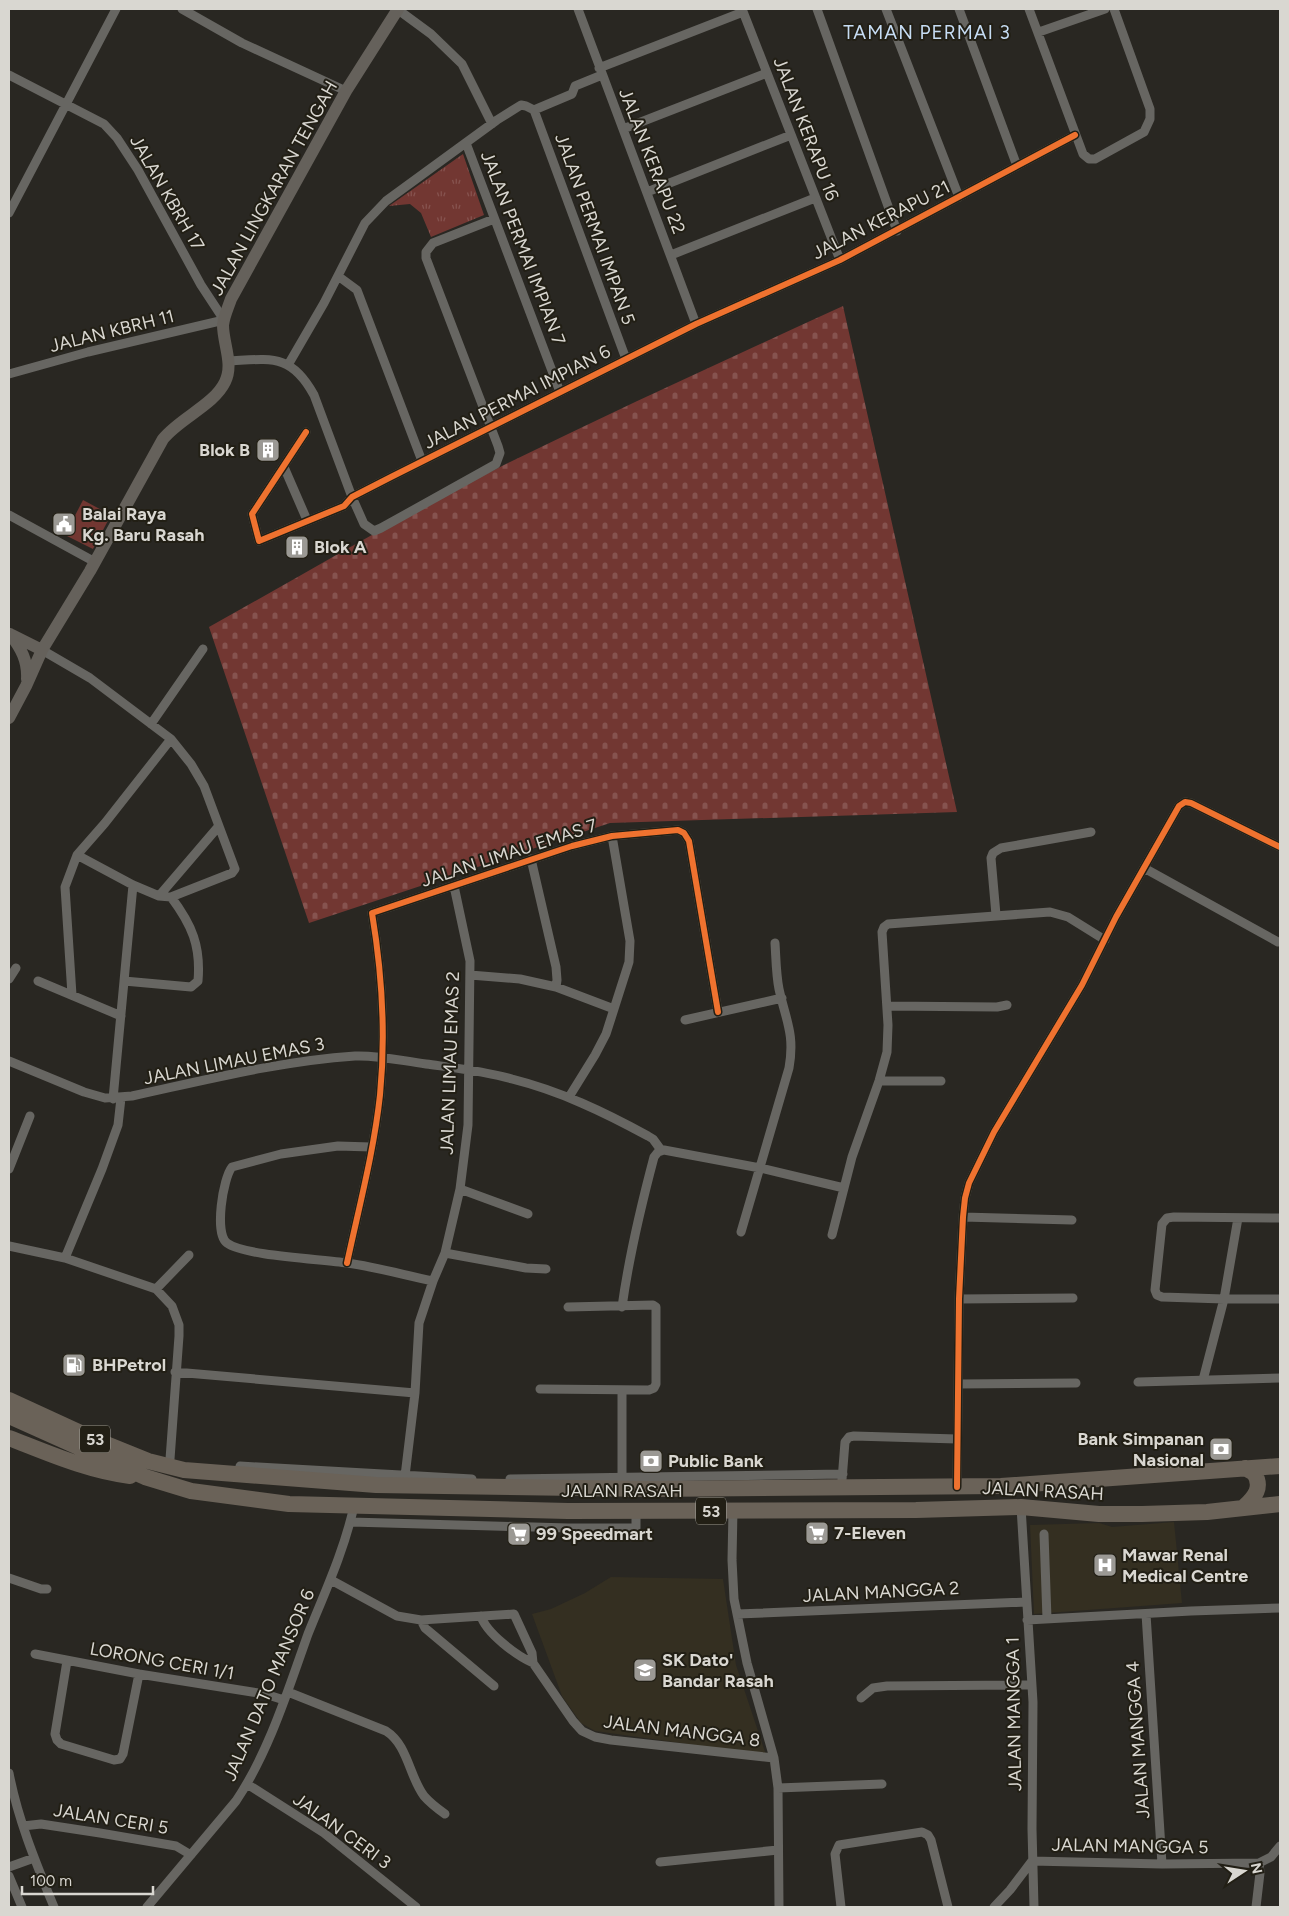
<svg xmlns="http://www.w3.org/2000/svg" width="1289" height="1916" font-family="Figtree,sans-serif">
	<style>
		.built { fill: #342f21 }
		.grass { fill: url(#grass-tufts) }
		.cemetery { fill: url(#cemetery-stones) }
		.pitch { fill: #723732 }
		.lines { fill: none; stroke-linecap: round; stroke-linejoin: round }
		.street { stroke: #676662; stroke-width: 9 }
		.secondary { stroke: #65615b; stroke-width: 12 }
		.highway { stroke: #6a6258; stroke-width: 16 }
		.cycleway-casing { stroke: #221f15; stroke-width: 9 }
		.cycleway { stroke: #ef722f; stroke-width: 6 }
		.labels { text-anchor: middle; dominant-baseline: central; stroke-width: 4; stroke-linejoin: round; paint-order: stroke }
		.shield { fill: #221f15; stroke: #a2a099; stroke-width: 1 }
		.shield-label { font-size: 16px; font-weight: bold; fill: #d9d7d1 }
		.street-label { font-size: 18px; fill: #d9d7d1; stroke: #221f15 }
		.poi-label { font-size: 18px; font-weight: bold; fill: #d9d7d1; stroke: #221f15; text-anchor: start }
		.neighbourhood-label { font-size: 19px; letter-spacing: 1px; fill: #c6dcf3; stroke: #221f15 }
	</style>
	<defs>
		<pattern id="grass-tufts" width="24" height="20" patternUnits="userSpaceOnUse" patternTransform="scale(1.25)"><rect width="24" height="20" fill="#723732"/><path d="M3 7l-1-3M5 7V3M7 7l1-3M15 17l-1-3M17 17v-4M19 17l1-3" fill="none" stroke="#86534f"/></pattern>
		<pattern id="cemetery-stones" width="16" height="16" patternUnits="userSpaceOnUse" patternTransform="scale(1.25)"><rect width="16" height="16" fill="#723732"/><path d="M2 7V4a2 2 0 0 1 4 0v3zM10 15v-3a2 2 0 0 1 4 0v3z" fill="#86534f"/></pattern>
	</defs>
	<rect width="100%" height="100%" fill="#292722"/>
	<path class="built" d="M1174,1522l8,81 -148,11 -4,-89 69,-2 13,4z
		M611,1577l112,2 13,86 30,90 -171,-24 -14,-8 -19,-27 -30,-82 19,-5 34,-16z"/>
	<path class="grass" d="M463,154l21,61 -53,22 -10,-24 -11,-9 -21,2z"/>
	<path class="cemetery" d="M843,306l114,506 -347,11 -301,100 -100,-296c97,-54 194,-112 295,-162 112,-55 226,-107 339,-159z"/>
	<path class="pitch" d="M83,500l28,15 -18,34 -28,-14z"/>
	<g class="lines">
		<path class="street" d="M182,9l60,34 104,48
			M397,9l34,25 31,30 30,60
			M578,9l118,315
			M742,9l98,251
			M817,9l80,222
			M886,9l73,188
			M959,9l58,157
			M1029,9l54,145 6,5h6l49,-27 6,-13v-10l-36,-100
			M1039,32l66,-23
			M599,68l144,-56
			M9,75l95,49 13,14 21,32 63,115 23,35 -136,32 -79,22
			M534,110l92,249
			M534,110l38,-16 3,-8 27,-11
			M623,129l144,-56
			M466,143l94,249
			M647,192l144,-57
			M9,213l107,-204
			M671,255l144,-57
			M338,276l19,14 65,171
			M228,361c43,-2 63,-8 86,34l38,102 12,27 10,7 7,-3 115,-64 4,-11 -2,-7 -72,-188v-6l7,-9 61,-24
			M288,365l36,-62 41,-80 21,-22 111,-81 24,-15 5,1 8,4
			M306,432l-54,82 7,27 85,-35 8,-9 39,-20 305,-153 144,-64 235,-125
			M284,467l23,53
			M9,515l86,47
			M42,650l48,28 81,61 20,25 13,22 31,83 -3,4 -61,24 -12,-1 -26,-11 -56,-30
			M151,724l52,-75
			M531,859l25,108 1,13 -1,7
			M1144,868l134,74
			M159,896l59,-69
			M996,915l-5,-57 2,-5 8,-5 90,-16
			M470,975l50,4 36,8 58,22
			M9,979l7,-11
			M38,981l83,35
			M124,981l67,6 7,-6c3,-35 -6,-56 -27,-84
			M72,995l-7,-108 12,-32 28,-32 66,-84
			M887,1006l110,1 10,-2
			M685,1020l97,-22
			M9,1061l75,31 21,6 27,-2c74,-16 148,-35 223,-40 25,-1 47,5 71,8 29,4 58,7 86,15 48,12 92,33 136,57l5,3 8,11
			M879,1081h62
			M569,1097l26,-42 11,-21 23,-72 1,-21 -18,-105
			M113,1099l20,-214
			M371,1147l-33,-1 -57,8 -49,13c-9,11 -18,67 -5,76 17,13 95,16 120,20 29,4 57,12 86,18
			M9,1169l21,-53
			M460,1189l68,25
			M963,1217l109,3
			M1238,1218l-14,81h56
			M741,1232l48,-164c6,-34 -3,-47 -10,-79 -3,-15 -3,-31 -4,-46
			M832,1235l20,-78 27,-76 8,-29 1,-27 -6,-93 2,-5 4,-3 162,-12 18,5 37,23
			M9,1246l56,12 91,31 16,17 7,19v11l-9,123
			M445,1253l81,15 20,1
			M65,1258l37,-89 16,-44 3,-27
			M347,1263c12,-56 27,-112 33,-168 6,-61 2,-122 -8,-182l200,-67 40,-10 66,-6 6,3 5,8 29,171
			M156,1289l33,-34
			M959,1299l114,-1
			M622,1307c7,-51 19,-101 32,-150l4,-5 6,-2 96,18 84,20
			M175,1372l240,21
			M1203,1380l21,-81 -62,-2 -5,-2 -2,-5 7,-66 5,-6 7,-1 106,1
			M1138,1382l142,-4
			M958,1384l118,-1
			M540,1389l109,1 5,-2 2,-4v-77l-3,-2 -85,2
			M240,1466l232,13
			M405,1476l10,-83 4,-70 14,-42 12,-28 15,-64 8,-64 2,-164 -16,-75
			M622,1477v-86
			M510,1479l333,-5
			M842,1480l3,-38 4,-5 5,-1 103,3
			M957,1487l2,-188 4,-82 2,-19 4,-15 25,-51 88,-147 34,-68 63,-111 6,-4 6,1 89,44
			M1021,1507l12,195 -1,127 2,78
			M733,1510l-1,50 2,39 13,64 27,95 4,30 1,119
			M351,1522l217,6h68v-17
			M1044,1534l3,85
			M9,1578l32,11h6
			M331,1580l66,36 24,4 93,-6 18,39 1,10c-16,-7 -47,-30 -52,-47
			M737,1614l289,-12
			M1146,1614l16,250
			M421,1620l4,8 69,58
			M1027,1620l164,-9 89,-3
			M35,1654l104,20 126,20 19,6
			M67,1661l-12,73 2,6 4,4 53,16 6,-1 3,-5 16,-80
			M533,1663l40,58 9,10 13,6 16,3 163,18
			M288,1692l98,39c22,14 23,45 38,65 6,7 14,13 21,18
			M861,1698l12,-10 14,-2 145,-1
			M9,1773c9,47 27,90 45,134
			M247,1784l77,49 92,74
			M778,1788l104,-4
			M23,1826l18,-2 59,9 76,13 15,9
			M1032,1861l130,3 97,-1 12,-6 9,-11
			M660,1862l118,-12
			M9,1867l25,-9
			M9,1876l13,31
			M147,1907l89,-106c33,-49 52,-111 72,-167 17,-42 36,-83 46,-128
			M841,1907l-6,-53 4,-9 83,-13 6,3 3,5 17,67
			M994,1907l16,-17 22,-29
			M1256,1907l4,-34 -1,-10"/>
		<path class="secondary" d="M10,634c11,14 18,27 17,45
			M12,635l30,15
			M9,718l17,-32 16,-36 48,-79 73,-132c17,-21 51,-34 62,-57 9,-18 -2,-38 -2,-57 1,-9 5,-17 8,-26l115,-208 52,-82"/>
		<path class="highway" d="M9,1400l87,40 52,21 36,9 192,15 272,4 353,-3 279,-20
			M9,1416l136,61 46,14 98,13 279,7 348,-1 105,-3 78,7h43l65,-2 73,-8
			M9,1438c39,15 79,33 121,38
			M1244,1507c11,-10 19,-20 10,-34l-9,-5"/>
		<g class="cycleway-casing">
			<path id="cycleway" d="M306,432l-54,82 7,27 85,-35 8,-9 39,-20 305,-153 144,-64 235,-125
				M347,1263c12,-56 27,-112 33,-168 6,-61 2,-122 -8,-182l200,-67 40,-10 66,-6 6,3 5,8 29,171
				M957,1487l2,-188 4,-82 2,-19 4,-15 25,-51 88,-147 34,-68 63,-111 6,-4 6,1 89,44"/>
		</g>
		<use href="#cycleway" class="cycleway"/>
	</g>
	<defs>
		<g id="building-square" transform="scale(1.25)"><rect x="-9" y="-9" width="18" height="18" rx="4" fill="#9b9994" stroke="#221f15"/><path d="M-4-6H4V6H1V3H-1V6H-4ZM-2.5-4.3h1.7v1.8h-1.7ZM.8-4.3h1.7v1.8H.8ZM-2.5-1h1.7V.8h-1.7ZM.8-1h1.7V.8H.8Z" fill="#fff"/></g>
		<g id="civic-square" transform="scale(1.25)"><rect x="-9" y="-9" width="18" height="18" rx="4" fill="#9b9994" stroke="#221f15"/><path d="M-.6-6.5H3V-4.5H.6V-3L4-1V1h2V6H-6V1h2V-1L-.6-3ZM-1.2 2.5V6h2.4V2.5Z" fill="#fff"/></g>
		<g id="fuel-square" transform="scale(1.25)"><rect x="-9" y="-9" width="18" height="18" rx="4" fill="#9b9994" stroke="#221f15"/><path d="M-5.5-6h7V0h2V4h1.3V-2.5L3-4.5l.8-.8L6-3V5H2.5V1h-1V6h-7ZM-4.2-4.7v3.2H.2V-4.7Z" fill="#fff"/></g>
		<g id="bank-square" transform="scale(1.25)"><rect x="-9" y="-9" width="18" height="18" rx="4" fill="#9b9994" stroke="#221f15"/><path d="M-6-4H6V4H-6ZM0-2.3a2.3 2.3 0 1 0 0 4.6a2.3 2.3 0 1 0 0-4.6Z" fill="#fff"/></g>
		<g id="supermarket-square" transform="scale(1.25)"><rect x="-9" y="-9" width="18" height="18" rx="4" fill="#9b9994" stroke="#221f15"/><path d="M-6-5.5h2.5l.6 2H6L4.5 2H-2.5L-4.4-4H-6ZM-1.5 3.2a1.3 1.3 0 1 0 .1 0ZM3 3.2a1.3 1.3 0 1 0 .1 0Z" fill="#fff"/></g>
		<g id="hospital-square" transform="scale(1.25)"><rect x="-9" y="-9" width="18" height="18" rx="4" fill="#9b9994" stroke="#221f15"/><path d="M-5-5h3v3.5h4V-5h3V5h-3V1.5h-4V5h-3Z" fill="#fff"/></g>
		<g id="school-square" transform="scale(1.25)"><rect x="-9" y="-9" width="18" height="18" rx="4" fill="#9b9994" stroke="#221f15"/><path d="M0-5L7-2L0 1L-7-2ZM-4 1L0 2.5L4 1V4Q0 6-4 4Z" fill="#fff"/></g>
	</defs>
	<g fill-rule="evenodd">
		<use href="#building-square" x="268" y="450"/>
		<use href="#civic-square" x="64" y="524"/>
		<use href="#building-square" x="297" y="547"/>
		<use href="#fuel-square" x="74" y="1365"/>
		<use href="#bank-square" x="1221" y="1449"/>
		<use href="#bank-square" x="651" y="1461"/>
		<use href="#supermarket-square" x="817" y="1533"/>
		<use href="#supermarket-square" x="519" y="1534"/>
		<use href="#hospital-square" x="1105" y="1565"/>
		<use href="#school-square" x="645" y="1670"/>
	</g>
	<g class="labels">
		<g class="shield">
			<rect x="80" y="1425.5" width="30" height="27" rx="4"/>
			<rect x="696" y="1497.5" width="30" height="27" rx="4"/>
		</g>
		<g class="shield-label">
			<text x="95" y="1439">53</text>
			<text x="711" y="1511">53</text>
		</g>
		<g class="street-label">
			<text transform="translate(806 129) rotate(69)">JALAN KERAPU 16</text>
			<text transform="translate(652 161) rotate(69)">JALAN KERAPU 22</text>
			<text transform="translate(274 188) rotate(-61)">JALAN LINGKARAN TENGAH</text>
			<text transform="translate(167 193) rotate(60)">JALAN KBRH 17</text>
			<text transform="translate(881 220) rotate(-27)">JALAN KERAPU 21</text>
			<text transform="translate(595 229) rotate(70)">JALAN PERMAI IMPAN 5</text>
			<text transform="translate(523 248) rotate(69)">JALAN PERMAI IMPIAN 7</text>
			<text transform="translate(112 331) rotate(-14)">JALAN KBRH 11</text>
			<text transform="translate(517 397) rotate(-27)">JALAN PERMAI IMPIAN 6</text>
			<text transform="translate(509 853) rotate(-18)">JALAN LIMAU EMAS 7</text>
			<text transform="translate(234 1061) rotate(-11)">JALAN LIMAU EMAS 3</text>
			<text transform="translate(450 1063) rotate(-88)">JALAN LIMAU EMAS 2</text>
			<text x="622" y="1491">JALAN RASAH</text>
			<text transform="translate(1043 1491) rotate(3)">JALAN RASAH</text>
			<text transform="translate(881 1592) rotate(-3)">JALAN MANGGA 2</text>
			<text transform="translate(162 1661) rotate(10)">LORONG CERI 1/1</text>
			<text transform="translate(269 1685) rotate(-67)">JALAN DATO MANSOR 6</text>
			<text transform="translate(1014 1714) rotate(-91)">JALAN MANGGA 1</text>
			<text transform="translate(682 1731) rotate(7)">JALAN MANGGA 8</text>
			<text transform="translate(1138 1740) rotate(-94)">JALAN MANGGA 4</text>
			<text transform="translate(111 1819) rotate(9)">JALAN CERI 5</text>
			<text transform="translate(342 1831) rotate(36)">JALAN CERI 3</text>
			<text transform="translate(1130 1846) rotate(1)">JALAN MANGGA 5</text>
		</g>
		<g class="poi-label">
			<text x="250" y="450" text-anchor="end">Blok B</text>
			<text x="82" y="514">Balai Raya<tspan x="82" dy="21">Kg. Baru Rasah</tspan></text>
			<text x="314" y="547">Blok A</text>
			<text x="92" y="1365">BHPetrol</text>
			<text x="1204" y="1439" text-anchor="end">Bank Simpanan<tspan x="1204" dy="21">Nasional</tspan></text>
			<text x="668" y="1461">Public Bank</text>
			<text x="834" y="1533">7-Eleven</text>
			<text x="536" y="1534">99 Speedmart</text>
			<text x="1122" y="1555">Mawar Renal<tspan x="1122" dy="21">Medical Centre</tspan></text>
			<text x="662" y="1660">SK Dato'<tspan x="662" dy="21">Bandar Rasah</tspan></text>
		</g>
		<g class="neighbourhood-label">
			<text x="927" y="32">TAMAN PERMAI 3</text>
		</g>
	</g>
	<rect width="1289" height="1916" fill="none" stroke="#d9d7d1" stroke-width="20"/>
	<g transform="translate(1244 1871) rotate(78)" stroke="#221f15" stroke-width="4" paint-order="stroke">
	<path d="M0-4L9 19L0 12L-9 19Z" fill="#d9d7d1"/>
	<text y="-8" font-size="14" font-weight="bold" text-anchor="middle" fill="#d9d7d1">N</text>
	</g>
	<path d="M22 1886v8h131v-8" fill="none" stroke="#d9d7d1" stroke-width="2.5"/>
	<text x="30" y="1886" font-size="15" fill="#d9d7d1" stroke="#221f15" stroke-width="4" paint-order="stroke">100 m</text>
</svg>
